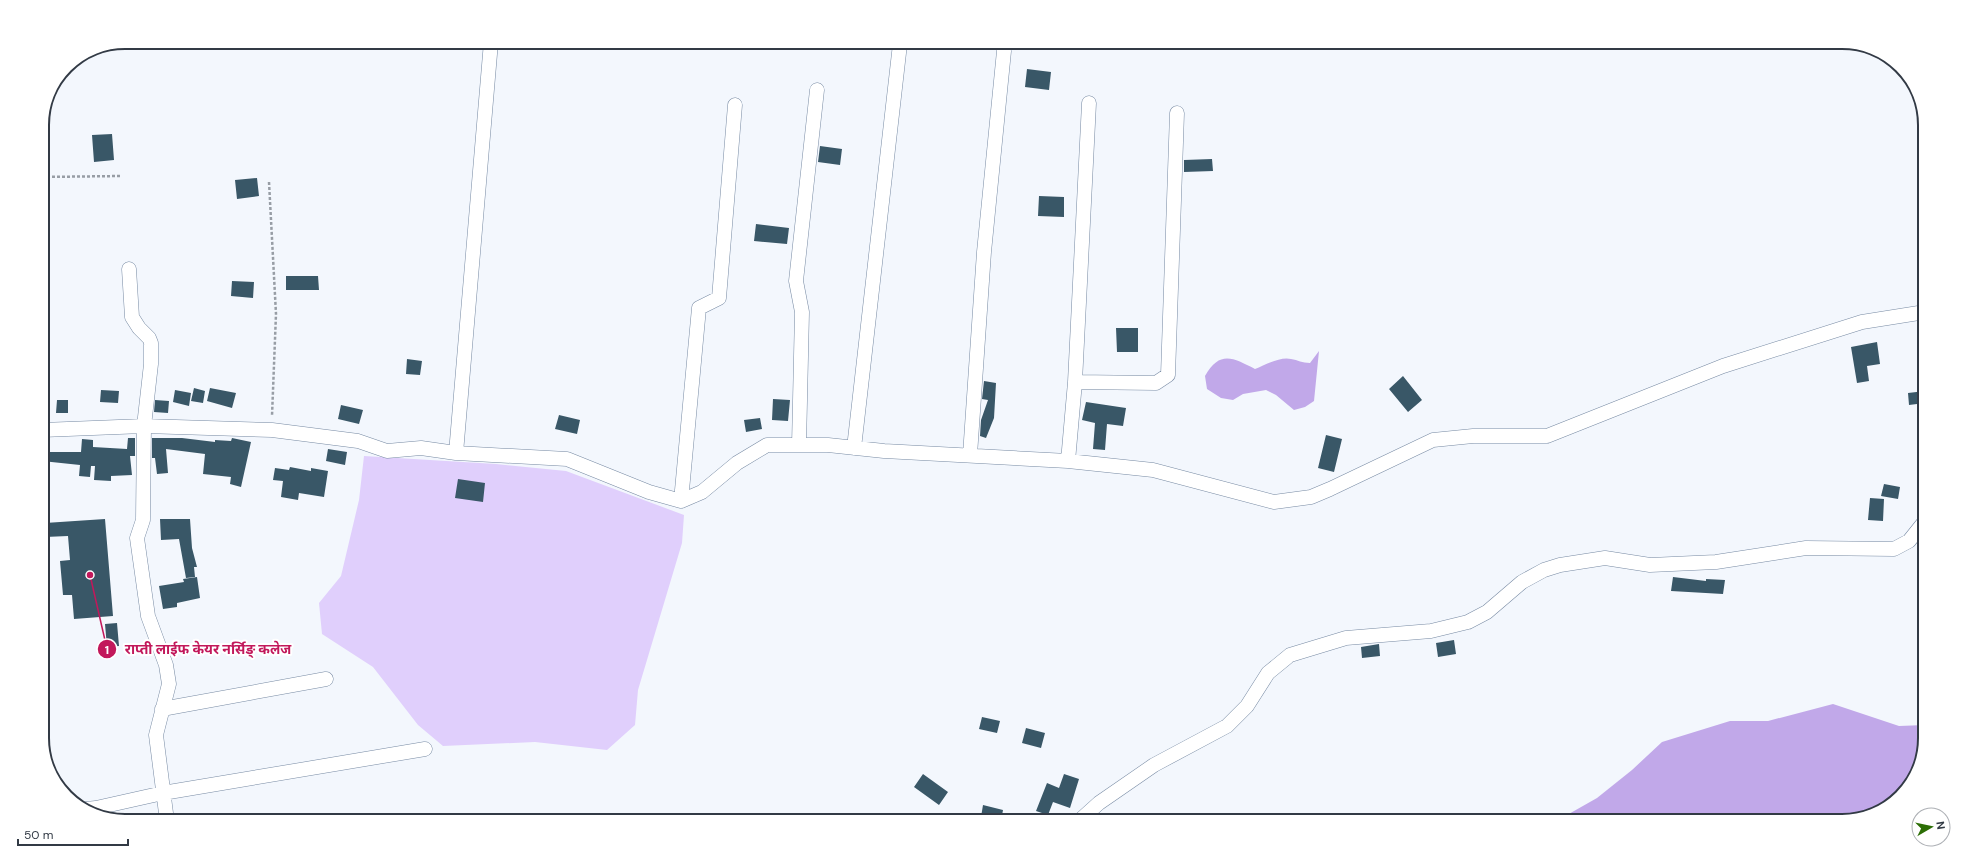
<svg xmlns="http://www.w3.org/2000/svg" width="1967" height="863" font-family="'DM Sans','Noto Sans Devanagari',sans-serif">
	<style>
		.green { fill: #e0cffc }
		.forest { fill: #c1a8e9 }
		.building { fill: #395767 }
		.lines { fill: none; stroke-linecap: round; stroke-linejoin: round }
		.minor-casing { stroke: #778aa3; stroke-width: 15 }
		.path { stroke: #979da5; stroke-width: 2.5; stroke-dasharray: 3 2; stroke-linecap: butt }
		.minor { stroke: #fff; stroke-width: 14 }
		.rim { fill: none; stroke: #323a45; stroke-width: 2 }
		.leader { fill: none; stroke: #c2185b; stroke-width: 1.5 }
		.callout-dot { fill: #c2185b; stroke: #fff; stroke-width: 1.5 }
		.mark-label { font-size: 12px; text-anchor: middle; font-weight: bold; fill: #fff }
		.callout-label { font-size: 14px; text-anchor: middle; font-weight: bold; fill: #c2185b; stroke: #fff; stroke-width: 4; stroke-linejoin: round; paint-order: stroke }
	</style>
	<rect width="100%" height="100%" fill="#f3f7fd"/>
	<path class="green" d="M364,456l132,8 70,7 118,44 -2,28 -44,147 -3,35 -28,25 -72,-8 -92,4 -25,-21 -45,-58 -51,-33 -3,-31 22,-27 18,-76z"/>
	<path class="forest" d="M1319,351l-5,50 -9,6 -11,3 -18,-15 -10,-5 -23,4 -10,6 -12,-2 -14,-9 -2,-13c15,-26 28,-18 50,-7 10,-4 26,-13 36,-10 7,1 11,4 19,4z
		M1833,704l66,22 26,-1v12l-6,32 -31,38 -46,14h-360l37,-5 48,-1 30,-17 35,-28 30,-28 68,-21h38z"/>
	<path class="building" d="M1027,69l24,3 -2,18 -24,-3z
		M112,134l2,26 -20,2 -2,-27z
		M820,146l22,3 -2,16 -22,-3z
		M1212,159l1,12 -29,1v-12z
		M257,178l2,18 -22,3 -2,-19z
		M1039,196l25,1v20l-26,-1z
		M756,224l33,4 -2,16 -33,-3z
		M286,276h32l1,14h-33z
		M232,281l22,1 -1,16 -22,-2z
		M1116,328h22v24h-21z
		M1877,342l3,22 -13,2 2,15 -12,2 -6,-36z
		M407,359l15,2 -2,14 -14,-1z
		M1403,376l19,24 -14,12 -19,-23z
		M984,381l12,2 -2,35 -8,20 -6,-2 1,-16 7,-20 -6,-1z
		M194,388l11,3 -2,12 -12,-2z
		M210,388l26,5 -4,15 -25,-7z
		M101,390l18,1 -1,12 -18,-1z
		M175,390l16,3 -2,13 -16,-4z
		M1925,391v12l-16,2 -1,-12z
		M773,399l17,1 -2,21 -16,-1z
		M57,400h11v13h-12z
		M155,400l14,1 -1,12 -14,-1z
		M1086,402l40,6 -3,18 -16,-2 -2,26 -12,-1 2,-26 -13,-3z
		M341,405l22,5 -4,14 -21,-5z
		M559,415l21,5 -3,14 -22,-5z
		M760,418l2,11 -16,3 -2,-12z
		M1326,435l16,4 -8,33 -16,-4z
		M128,438h7v18h-5l2,19 -21,1v5l-17,-1 1,-14h-4l-1,11 -11,-1 1,-11 -38,-4v-9h39l1,-13 11,1v7l34,2z
		M152,438h30l33,4v-2l16,1 1,-3 19,4 -10,45 -11,-3 1,-7 -28,-3 2,-20 -39,-5 2,24 -11,1 -2,-16h-3z
		M328,449l19,3 -2,13 -19,-4z
		M290,467l21,4v-3l17,3 -4,26 -25,-4 -1,7 -17,-3 2,-16 -10,-1 2,-12 14,2z
		M458,479l27,4 -2,19 -28,-4z
		M1884,484l16,3 -2,12 -17,-3z
		M1870,498l14,1 -1,22 -15,-1z
		M105,519l8,97 -39,3 -2,-24h-9l-3,-34 10,-1 -2,-24 -23,1v-14z
		M160,519h30l2,29 5,19h-3l1,10 -9,1 -7,-39 -18,1z
		M197,577l3,21 -23,5v4l-14,2 -4,-23 25,-4 -1,-3z
		M1673,577l33,4v-2l19,1 -2,14 -52,-3z
		M117,623l2,23 -12,1 -2,-23z
		M1454,640l2,14 -18,3 -2,-14z
		M1379,644l1,12 -18,2 -1,-11z
		M982,717l18,4 -3,12 -18,-4z
		M1026,728l19,5 -4,15 -19,-5z
		M923,774l25,18 -9,13 -25,-18z
		M1064,774l15,5 -9,29 -17,-6 -5,13 -12,-4 11,-28 12,5z
		M983,805l20,5 -2,11 -20,-4z"/>
	<g class="lines">
		<g class="minor-casing">
			<path id="minor" d="M129,269l3,48 7,11 10,10 2,5v21l-7,62 -1,94 -6,18 11,78 18,49 3,19 -13,51 11,86
				M1075,382l81,1 12,-8 9,-262
				M42,430l102,-4 128,4 86,11 29,10 34,-3 35,5 111,6 82,33 32,9 21,-9 35,-29 30,-18h61l56,6 184,10 85,9 121,32 37,-5 19,-8 103,-49 40,-4h74l176,-70 139,-44 63,-10
				M799,445l3,-133 -6,-31 21,-191
				M854,448l46,-404
				M456,453l35,-411
				M970,455l14,-203 20,-201
				M1068,461l7,-79 14,-279
				M681,501l18,-193 20,-10 16,-193
				M162,709l164,-30
				M86,809l10,-1 67,-15 262,-44
				M1079,821l20,-18 55,-38 73,-39 20,-20 21,-33 22,-18 56,-17 85,-7 37,-9 19,-10 35,-30 22,-12 16,-5 45,-7 45,7 66,-3 90,-14 88,1 15,-8 16,-20"/>
		</g>
		<path class="path" d="M42,177l78,-1
			M269,182l7,132 -4,102"/>
		<use href="#minor" class="minor"/>
	</g>
	<path d="M0 0H1967V863H0ZM125 49H1842A76 76 0 0 1 1918 125V738A76 76 0 0 1 1842 814H125A76 76 0 0 1 49 738V125A76 76 0 0 1 125 49Z" fill="#fff" fill-rule="evenodd"/>
	<path class="rim" d="M125 49H1842A76 76 0 0 1 1918 125V738A76 76 0 0 1 1842 814H125A76 76 0 0 1 49 738V125A76 76 0 0 1 125 49Z"/>
	<path class="leader" d="M90 575L107 649"/>
	<g class="callout-dot">
		<circle cx="90" cy="575" r="4"/>
		<circle cx="107" cy="649" r="10"/>
	</g>
	<g class="mark-label">
		<text x="107" y="654">1</text>
	</g>
	<g class="callout-label">
		<text x="208" y="654">राप्ती लाईफ केयर नर्सिङ् कलेज</text>
	</g>
	<g transform="translate(1931 827) rotate(81)"><circle r="19" fill="#ffffff" stroke="#adb0b5"/>
	<path d="M0-3L7 15L0 10L-7 15Z" fill="#2c6e05"/>
	<text y="-6" font-size="11" font-weight="bold" text-anchor="middle" fill="#323a45">N</text>
	</g>
	<path d="M18 839v6h110v-6" fill="none" stroke="#323a45" stroke-width="2"/>
	<text x="24" y="839" font-size="12" fill="#323a45" stroke="#ffffff" stroke-width="3" paint-order="stroke">50 m</text>
</svg>
